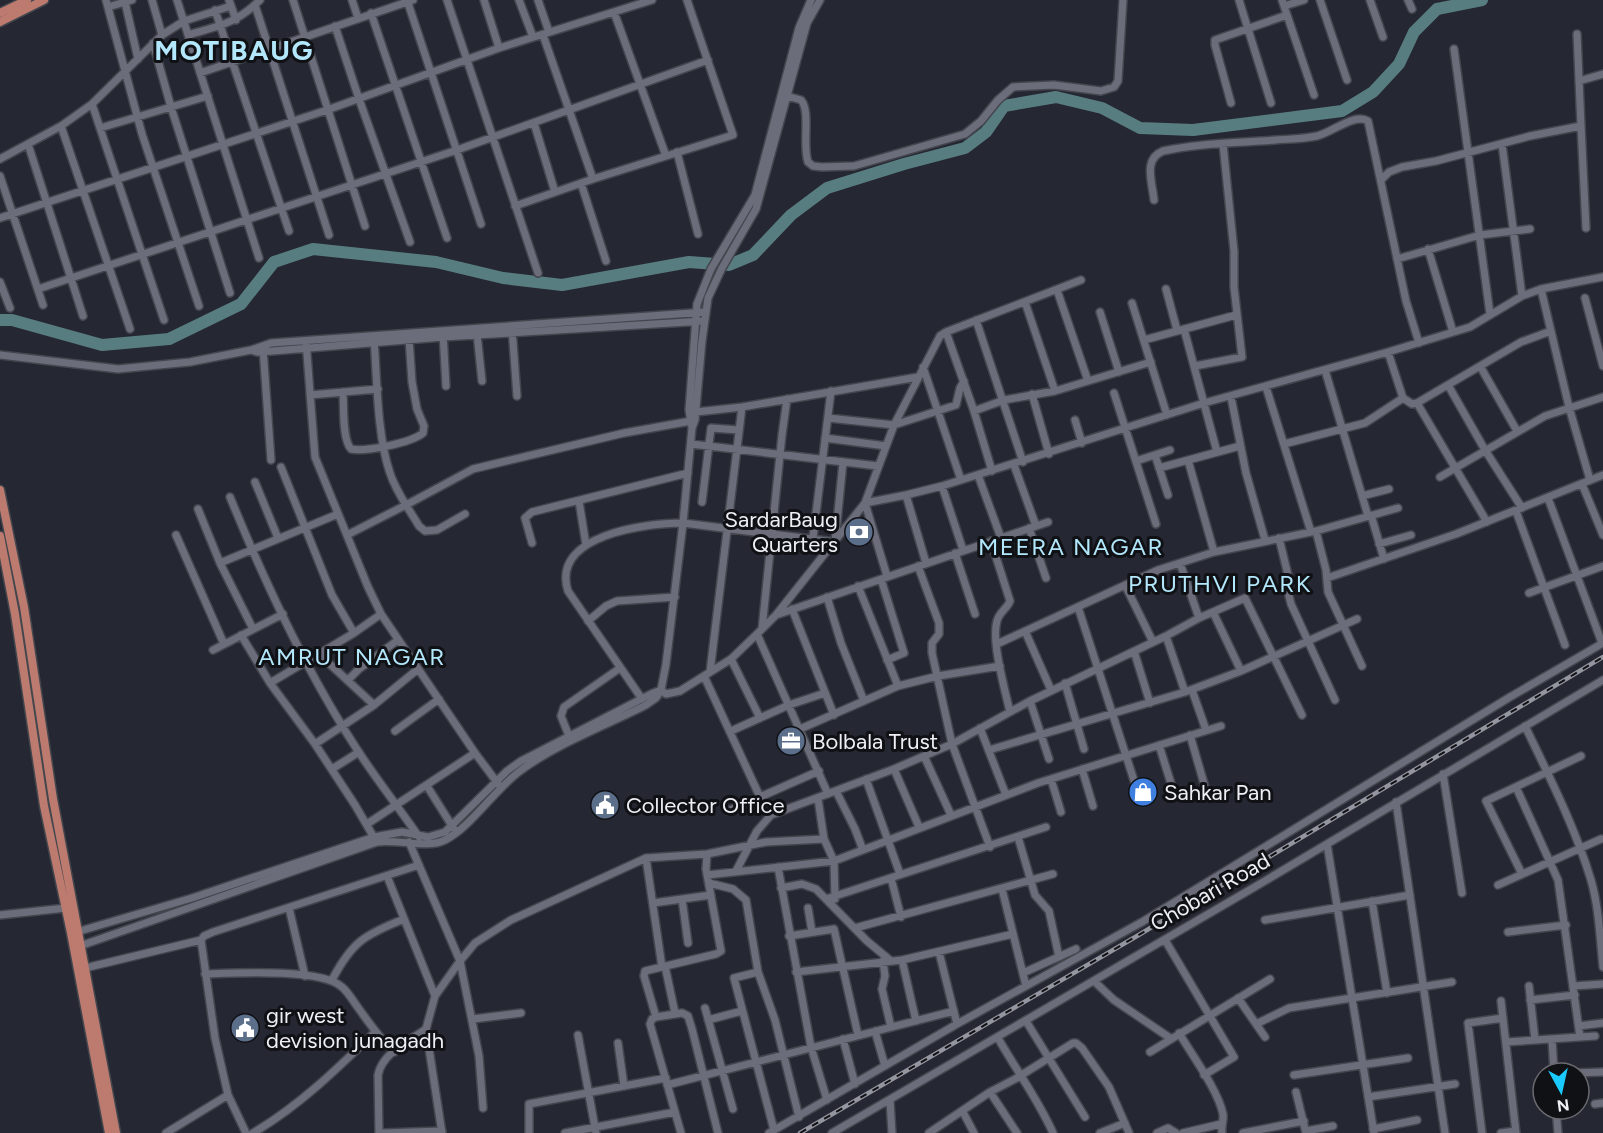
<svg xmlns="http://www.w3.org/2000/svg" width="1603" height="1133" font-family="Figtree,sans-serif">
	<style>
		.lines { fill: none; stroke-linecap: round; stroke-linejoin: round }
		.river { stroke: #587d80; stroke-width: 12 }
		.minor-casing { stroke: #44464e; stroke-width: 10 }
		.major-casing { stroke: #44464e; stroke-width: 11 }
		.minor { stroke: #6b6d7a; stroke-width: 7 }
		.major { stroke: #bc7b6e; stroke-width: 8 }
		.rail-casing { stroke: #94969f; stroke-width: 4.5 }
		.rail { stroke: #101115; stroke-width: 2; stroke-dasharray: 7; stroke-linecap: butt }
		.labels { text-anchor: middle; dominant-baseline: central; stroke-width: 6; stroke-linejoin: round; paint-order: stroke }
		.poi-label { font-size: 22px; fill: #eeeff6; stroke: #101115; text-anchor: start }
		.street-label { font-size: 22px; fill: #eeeff6; stroke: #101115 }
		.neighbourhood-label { font-size: 24px; letter-spacing: 1.5px; fill: #b3e7fc; stroke: #101115 }
		.district-label { font-size: 28px; font-weight: bold; letter-spacing: 1.5px; fill: #b3e7fc; stroke: #101115 }
	</style>
	<rect width="100%" height="100%" fill="#252732"/>
	<g class="lines">
		<path class="river" d="M0,320h12l90,25 67,-6 72,-35 33,-42 39,-13 123,13 67,16 59,7 127,-23 40,3 24,-10 38,-40 36,-27 77,-24 61,-16 21,-16 18,-26 52,-9 46,11 38,20 53,2 149,-19 31,-19 26,-28 15,-32 23,-23 45,-9"/>
		<g class="minor-casing">
			<path id="minor" d="M106,0l36,134 57,172
				M152,0l10,35
				M177,0l82,258
				M229,0l7,20
				M293,0l72,226
				M352,0l6,18
				M407,0l74,224
				M447,0l91,273
				M484,0l15,48
				M519,0l14,37
				M538,0l11,32
				M1239,0l32,103
				M1282,0l32,95
				M1320,0l27,80
				M1370,0l13,37
				M1408,0l4,9
				M125,2l13,57
				M255,5l74,230
				M1284,6l20,-6
				M108,7l24,-7
				M215,10l74,221
				M614,12l52,144
				M371,13l76,225
				M335,26l24,73 51,143
				M188,35c31,-9 49,-12 72,-35
				M543,35l50,144
				M153,43l18,64 59,186
				M1454,49l36,265
				M200,73l213,-73
				M1579,81l24,-7
				M787,96l14,4c10,11 1,45 7,62l5,4 9,1 32,-1 111,-32 16,-13 17,-21 15,-13 41,-2 47,6 13,-4 4,-6 5,-81
				M1231,103l-16,-58v-5l72,-25
				M92,104l72,216
				M534,123l21,69
				M61,126l69,203
				M1581,126l5,102
				M100,128l108,-32
				M28,144l55,172
				M1502,144l20,152
				M677,152l21,82
				M0,159l61,-33 31,-22 70,-69 22,-14 47,-15
				M0,176l43,129
				M1382,179l7,-7 13,-5 34,-6 94,-25 51,-10 -4,-92
				M581,183l25,78
				M1154,200c-2,-19 -11,-41 9,-49 36,-8 75,-8 112,-11 14,-1 28,-1 42,-4 16,-4 37,-23 51,-15l38,180 13,42
				M515,206l78,-27 140,-44 -46,-135
				M0,218l327,-108 172,-62 153,-48
				M1428,249l25,83
				M1397,259l83,-24 50,-6
				M0,282l10,26
				M38,289l419,-139 251,-90
				M1166,289l11,41
				M1541,289l28,118 21,73
				M1057,290l31,91
				M1585,298l18,68
				M1025,302l30,89
				M1132,303l35,112
				M1100,312l19,60
				M976,320l47,142
				M512,328l5,68
				M1184,329l33,123
				M946,332l28,79 18,60
				M443,333l3,53
				M477,334l5,47
				M374,338c3,40 3,98 16,135 6,19 19,36 29,53l6,5 12,-1 28,-16
				M1144,340l92,-25
				M306,341l9,116 53,130 13,27 94,139 24,32
				M263,348l8,112
				M251,350l6,2 16,-1 170,-14 261,-16
				M1388,352l15,46 9,6 5,-1 104,-61 30,-11
				M0,355l118,14 72,-7 61,-12 20,-7 435,-31
				M1195,366l47,-9 -8,-70v-36l-11,-107
				M1480,366l37,65
				M923,367l38,113
				M1325,370l43,146
				M1448,385l37,65 37,58
				M1266,387l45,145
				M343,392c1,14 -1,47 8,57 14,3 60,-6 72,-16l1,-7 -7,-17 -5,-27 -3,-44
				M1114,393l42,131
				M1032,394l17,60
				M310,395l68,-6
				M1231,397l15,76 19,67
				M1417,403l70,119
				M974,411l30,-11 51,-9 96,-29
				M696,412l46,-5 176,-30
				M828,418l66,7 62,-20 4,-17 4,-7
				M1075,420l7,23
				M692,428l-3,-18 8,-106 14,-35 44,-74 44,-167 12,-28
				M825,438l61,8
				M691,444l187,22
				M1284,444l81,-21 38,-25
				M1155,455l13,40
				M1188,460l26,92
				M1136,461l34,-11
				M1014,465l22,61
				M281,467l51,128 22,38
				M1159,468l81,-22
				M978,475l23,63
				M1440,477l105,-61 58,-19
				M255,482l23,56
				M1582,484l21,51
				M942,486l21,64
				M906,495l20,68
				M1362,496l27,-7
				M230,497c35,86 77,176 128,254 19,29 41,57 61,86
				M1548,498l54,145
				M579,501l7,44
				M702,502l9,-74 28,2
				M198,509l22,54 33,66
				M1516,511l49,134
				M1371,515l13,44
				M1029,528l17,50
				M1316,531l10,39 2,22 34,74
				M176,535l48,109
				M347,535l59,-30 67,-36 151,-36 67,-12
				M813,538l18,-147
				M1279,538l10,41 -1,13 3,12 44,96
				M991,541l19,60c-3,8 -11,11 -13,20 -6,20 8,69 13,91
				M532,543l-7,-25 7,-6 156,-39
				M1379,544l32,-9
				M955,553l20,61
				M220,563l118,-49
				M1180,563l19,55
				M918,566l21,57v11l-7,9v10l20,91 38,103
				M887,576l-22,-73 41,-8 36,-9 262,-83 184,-51 82,-25 52,-31 19,-7 62,-12
				M1327,578l129,-44 147,-59
				M881,579l23,74 -17,7
				M1125,585l28,57
				M858,586l40,100
				M1529,593l74,-27
				M827,597l14,46 23,58
				M1078,607l62,192
				M792,609l42,106
				M1213,612l28,59
				M779,614l269,-92
				M588,621l18,-15 11,-5 58,-4
				M762,629l20,-194 5,-36
				M1025,631l26,59
				M757,634l71,160
				M241,635l29,48 45,61 40,61 21,36
				M1166,636l19,56
				M997,644l161,-74 56,-18 102,-21 82,-23
				M213,650l70,-36
				M1134,651l16,52
				M320,655l54,50
				M731,659l29,59
				M710,672l32,-265
				M704,676l56,121
				M348,680l11,-11 39,-29
				M270,683l84,-50 27,-19
				M1065,683l19,66
				M1192,690l14,40
				M642,699l-74,-108c-18,-56 78,-68 115,-68l152,19 8,-80
				M1030,701l19,58
				M1525,726c24,50 50,101 66,154 8,28 9,58 12,87
				M980,728l26,67
				M800,729l98,-43 40,-10 62,-10
				M395,731l44,-32
				M731,731l58,-26 36,-12
				M1190,735l15,52
				M569,736l-8,-20 3,-9 56,-39
				M315,744l59,-39 44,-36
				M1159,745l15,48
				M989,750l196,-58 56,-21 116,-52
				M924,756l27,59
				M332,769l27,-17
				M894,769l25,58
				M1082,769l11,37
				M1443,774l19,119
				M866,779l34,95
				M1051,779l10,33
				M427,786l27,43
				M1516,787l42,93 22,157
				M836,791l19,38 8,21
				M818,799l6,40 10,22 1,38
				M1396,802l49,331
				M728,811l91,-40
				M367,824l108,-71
				M1018,837l17,58 14,16 10,46
				M409,842l51,119 -25,35 -9,33 16,104
				M1327,844l47,289
				M646,858l16,109
				M778,867l33,180 16,53
				M736,871l21,-40 14,-16 123,-46 58,-25 78,-43 136,-65 33,-18 46,-20 57,117
				M1522,874l-36,-73 95,-45
				M707,875l127,-14 204,-78 183,-57
				M387,876l48,120
				M891,878l10,39
				M709,883l24,6 13,11 12,72 17,48 24,97
				M1498,885l103,-46
				M781,888l21,-4 14,5 51,52 24,20
				M1002,889l24,97
				M682,899l6,44
				M826,899l220,-72
				M1372,901l15,92
				M653,903l58,-8
				M289,908l16,68
				M808,908l4,24
				M0,915l66,-7
				M1265,920l145,-25
				M855,928l198,-54
				M1508,932l58,-7
				M73,933l119,-35 182,-61 28,-5 26,5 17,-5 62,-61 14,-10 130,-67 10,-4 5,4 14,-3 51,-32 26,-25 19,-19 89,-112 29,-78 46,-89 6,-4 135,-52
				M789,936l45,-7 24,106
				M1165,940l69,117 -30,18
				M77,947l300,-105c21,-3 50,7 68,-2 27,-14 49,-50 75,-69 36,-27 85,-45 126,-66l10,-7 5,-8 5,-26 17,-141 9,-95 3,-8 7,-79 6,-43 14,-30 34,-59 51,-186 13,-23
				M939,952l18,72
				M902,960l14,61
				M883,961l2,15 -3,13 9,38
				M665,966l10,47
				M85,968l116,-28
				M758,972l-24,6 40,152
				M796,972l106,-12 111,-26
				M1023,973l53,-24
				M205,974c29,-1 116,-6 137,13 7,6 11,14 17,22 11,15 21,30 35,43
				M332,980c20,-38 32,-45 72,-61
				M1094,981l20,19 56,38
				M1529,986l6,54
				M1573,986l30,-2
				M1238,998l27,39
				M1530,1000l45,-5
				M1501,1001l15,132
				M705,1008l28,101
				M656,1017l-12,-41 1,-5 71,-17 5,-3 -15,-82 1,-15
				M473,1019l48,-6
				M708,1020l34,-9
				M1026,1021l59,96
				M1256,1024l33,-16 163,-26
				M1579,1026l24,-3
				M875,1031l10,35
				M1179,1033c13,22 39,57 44,81 1,6 -2,12 -1,19
				M578,1035l18,98
				M998,1038c18,32 40,61 55,95
				M843,1039l12,45
				M1552,1039l2,34
				M1506,1042l89,-6
				M618,1043l6,43
				M1150,1052l120,-73
				M1574,1073l29,-1
				M1294,1075l114,-17
				M667,1085l287,-74
				M990,1092l27,41
				M1296,1092l10,41
				M1368,1097l87,-13
				M890,1101l2,32
				M1595,1104l8,-1
				M483,1108l-4,-52 -19,-95 15,-18 36,-23 135,-62 61,-4 59,-12 58,-3
				M1556,1109l2,24
				M963,1112l11,21
				M1373,1129l44,-9
				M1306,1131l27,-5
				M166,1133l62,-38
				M246,1133l-18,-38 -13,-57 -14,-98 3,-4 9,-4 206,-67
				M253,1133c46,-27 84,-64 122,-101
				M379,1133l-1,-58c4,-22 31,-34 48,-46
				M383,1133l59,-2
				M529,1133v-29l137,-26
				M565,1133l110,-21
				M681,1133l-31,-109 2,-5 4,-2 26,-4 6,3 4,13 26,104
				M769,1133l188,-109 185,-102 368,-225 93,-54
				M832,1133l421,-245 350,-208
				M929,1133l61,-41 25,-13 58,-36h3l6,5 27,39 20,46
				M1100,1133l25,-10
				M1157,1133l11,-5 8,5
				M1183,1133l38,-9
				M1243,1133l61,-12
				M1482,1133l-14,-110 35,-5
				M1501,1133l14,-2"/>
		</g>
		<g class="major-casing">
			<path id="major" d="M0,13l27,-13
				M0,22l44,-22
				M0,490l24,117 29,192 63,334
				M0,536l15,78 29,192 27,127 38,200"/>
		</g>
		<use href="#minor" class="minor"/>
		<use href="#major" class="major"/>
		<g class="rail-casing">
			<path id="rail" d="M800,1133l337,-197 466,-279"/>
		</g>
		<use href="#rail" class="rail"/>
	</g>
	<defs>
		<g id="bank-disc" transform="scale(1.5)"><circle r="9.5" fill="#5c6f8a" stroke="#101115"/><path d="M-6-4H6V4H-6ZM0-2.3a2.3 2.3 0 1 0 0 4.6a2.3 2.3 0 1 0 0-4.6Z" fill="#fff"/></g>
		<g id="office-disc" transform="scale(1.5)"><circle r="9.5" fill="#5c6f8a" stroke="#101115"/><path d="M-6-3h4V-5.5h4V-3h4V5H-6ZM-1-4.5V-3h2v-1.5ZM-6 0V1H6V0Z" fill="#fff"/></g>
		<g id="shop-disc" transform="scale(1.5)"><circle r="9.5" fill="#3f7fe0" stroke="#101115"/><path d="M-5-2.5h2.3a2.7 3.5 0 0 1 5.4 0H5L5.5 6h-11ZM-1.5-2.5h3a1.5 2.3 0 0 0-3 0Z" fill="#fff"/></g>
		<g id="civic-disc" transform="scale(1.5)"><circle r="9.5" fill="#5c6f8a" stroke="#101115"/><path d="M-.6-6.5H3V-4.5H.6V-3L4-1V1h2V6H-6V1h2V-1L-.6-3ZM-1.2 2.5V6h2.4V2.5Z" fill="#fff"/></g>
	</defs>
	<g fill-rule="evenodd">
		<use href="#bank-disc" x="859" y="532"/>
		<use href="#office-disc" x="791" y="741"/>
		<use href="#shop-disc" x="1143" y="792"/>
		<use href="#civic-disc" x="605" y="805"/>
		<use href="#civic-disc" x="245" y="1028"/>
	</g>
	<g class="labels">
		<g class="poi-label">
			<text x="838" y="519" text-anchor="end">SardarBaug<tspan x="838" dy="25">Quarters</tspan></text>
			<text x="812" y="741">Bolbala Trust</text>
			<text x="1164" y="792">Sahkar Pan</text>
			<text x="626" y="805">Collector Office</text>
			<text x="266" y="1015">gir west<tspan x="266" dy="25">devision junagadh</tspan></text>
		</g>
		<g class="street-label">
			<text transform="translate(1210 892) rotate(-30)">Chobari Road</text>
		</g>
		<g class="neighbourhood-label">
			<text x="1071" y="546">MEERA NAGAR</text>
			<text x="1220" y="583">PRUTHVI PARK</text>
			<text x="352" y="656">AMRUT NAGAR</text>
		</g>
		<g class="district-label">
			<text x="234" y="50">MOTIBAUG</text>
		</g>
	</g>
	<g transform="translate(1561 1091) rotate(172)"><circle r="28" fill="#101115" stroke="#696a6f" stroke-width="1.5"/>
	<path d="M0-4.5L10 22L0 15L-10 22Z" fill="#1acafc"/>
	<text y="-9" font-size="16" font-weight="bold" text-anchor="middle" fill="#eeeff6">N</text>
	</g>
</svg>
